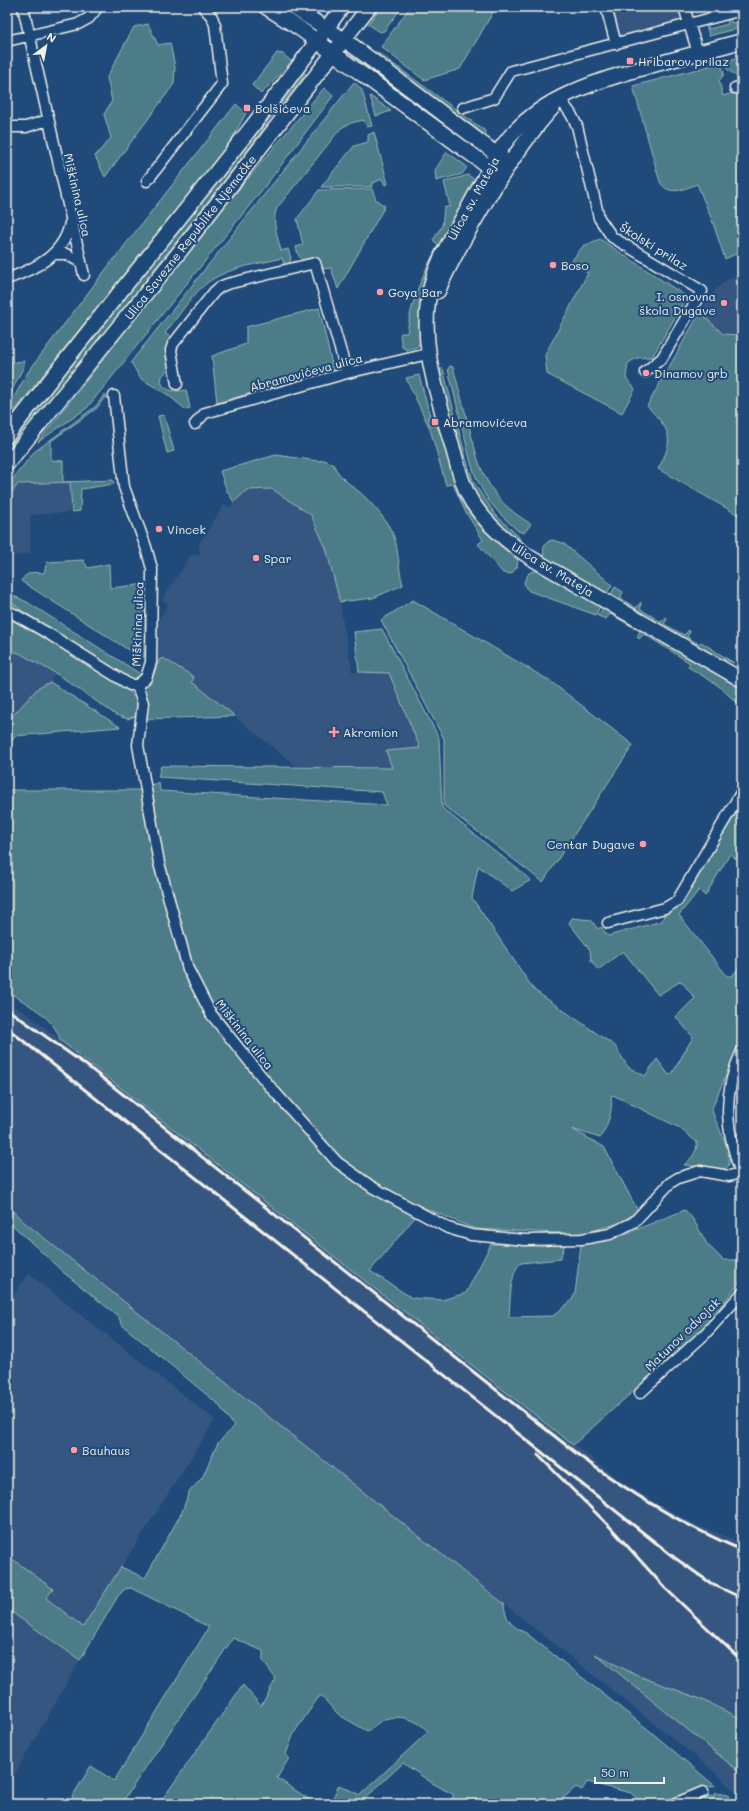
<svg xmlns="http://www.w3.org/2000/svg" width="749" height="1811" font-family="Mali,sans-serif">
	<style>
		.built { fill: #365781 }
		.green { fill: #4c7c87; stroke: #a0b6b8 }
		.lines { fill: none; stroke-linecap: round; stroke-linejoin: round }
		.street-casing { stroke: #f4f1e8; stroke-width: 13 }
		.secondary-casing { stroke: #f4f1e8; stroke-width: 17 }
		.street { stroke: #1f4a7a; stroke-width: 10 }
		.secondary { stroke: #1f4a7a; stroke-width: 14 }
		.rail { stroke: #f4f1e8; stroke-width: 3 }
		.poi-dot { fill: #ff9aa2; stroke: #1f4a7a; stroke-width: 1.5 }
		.labels { text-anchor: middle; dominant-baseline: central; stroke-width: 4; stroke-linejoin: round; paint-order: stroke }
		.poi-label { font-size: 12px; fill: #f4f1e8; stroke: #1f4a7a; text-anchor: start }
		.street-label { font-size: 12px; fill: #f4f1e8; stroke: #1f4a7a }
	</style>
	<rect width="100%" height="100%" fill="#1f4a7a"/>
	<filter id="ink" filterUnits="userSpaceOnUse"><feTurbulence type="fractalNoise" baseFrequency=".025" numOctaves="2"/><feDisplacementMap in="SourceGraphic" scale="8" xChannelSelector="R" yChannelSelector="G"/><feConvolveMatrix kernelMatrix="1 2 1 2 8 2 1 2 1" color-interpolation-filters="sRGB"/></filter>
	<g filter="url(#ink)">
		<path class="built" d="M611,7h67l2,11 -3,4 -52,15 -8,-6z
			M742,272v72l-3,-9 -16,-1 -23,-22 16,-23 8,-7z
			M70,482l2,30 -42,3v38l-23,4v-58l11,-15z
			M272,489l39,26 15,33 11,41 15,83 37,1 31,75 -33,3 5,17 -96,-2 -104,-84 2,-5 -31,-19 -4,2h-3l2,-39 10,-17 -6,-4 29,-45 9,-1 -1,-10 25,-39 6,3 6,-9 11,-9z
			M7,650l12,3 36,20 -5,9 -13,7 -30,33z
			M7,1002l23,14 589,464 37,23 40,22 46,18v255l-32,-30 -686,-546 -17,-16z
			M29,1274l186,146 -132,207 -37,-29 6,-9 -45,-34v-252z
			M7,1609l73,51 -73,128z"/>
		<path class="green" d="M381,7h21l-18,24 -4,1 -12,-8z
			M410,7h86l-36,62 -36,11 -43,-33z
			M729,17l3,6 10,-2v6l-33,9 -3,-12 3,5 19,-5 -1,-5z
			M148,24l10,21 12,-2 5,24 -1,17 -69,93 -10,-21 16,-18 -7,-24 8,-13 -5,-24 27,-50z
			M375,52h2l107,78 3,7 -113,-83z
			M277,53l6,1 9,8 -31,32 -9,-9z
			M742,56v25l-15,-12 -3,-7z
			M721,63l3,11 -5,7 4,15 19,-6v161l-17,8 -13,-39 -15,-36c-13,5 -28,13 -37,-2l-27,-96z
			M365,67l56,41 18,8 42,31 -4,5 -114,-83z
			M303,72l3,2 -37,46 -21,31 -241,305v-11z
			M357,77l114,84 -7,-2 -109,-80z
			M354,82l8,8 10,36 -5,1 -4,-7 -12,3 -10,5 -64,80c-6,13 1,29 4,43l7,-2 3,9 -2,6 -4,3 -3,-9c-23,6 -51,9 -71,22 -18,12 -32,36 -46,53l8,6 -3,29 -8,8 -1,6c4,10 16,10 25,8l4,18 -5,1 -17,-14 -28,-17 -9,-16z
			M324,88l9,8 -67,89 -179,223 -49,34 174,-221z
			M370,96l21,15 -15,5z
			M236,104l10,9 -14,26 -225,281v-10l21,-38 75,-99z
			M374,132l14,52 -3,1 -3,-6 -11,5 1,3h-51l33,-41 14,-4v-7z
			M447,152l19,14v3l-4,5 -26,7 -1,-11z
			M468,175l10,7 -57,136 -1,24 -3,5 -10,3 -5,-3 -2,-12 1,-2h6c4,-33 16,-59 31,-88l-5,-5 9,-14 2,-18 6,-2 -6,-24z
			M372,189l4,11 9,6 -47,83 -7,-21 -9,1 -4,-11c-15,5 -18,5 -22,-11l7,-2 -6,-26 22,-29z
			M600,239l87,58 -35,60 -15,1 -9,5 -2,15 9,11 -13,24 -75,-39 -2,-19 43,-82 -18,-10 13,-17z
			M319,308l14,61 -116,34 -5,-47 34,-12v-17z
			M700,312l23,22 16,1 3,9v173l-84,-48c17,-31 13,-38 -11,-63z
			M24,361v5l-17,34v-37z
			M450,366l3,1 25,93c12,32 25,47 53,64l-7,9 -6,-2 -18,-17 -12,-14 -11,-20 -6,-17 -23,-94z
			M440,369h3l24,93 7,21 21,31 24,23v6c-18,-15 -37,-33 -47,-56 -17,-36 -24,-79 -32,-118z
			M419,375l11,41h-2l2,9h6l61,116 21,19 -1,7 -6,7 -8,-1 -25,-29 5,-4 -18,-29 -12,-27 -7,1 -16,-56 -24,-51z
			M105,394l3,5 -3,-2 -8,11 -46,33v19l12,1v21l50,-2 1,4 -33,5 -1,22 -8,1 -2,-30 -52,2 -11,15v-13l27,-34 62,-46z
			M164,415l10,36 -7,2 -9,-37z
			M276,455l42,6 6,-1 9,4c7,15 20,22 32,33 8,8 17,18 23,28 12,17 9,41 15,60l-30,13 -33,4 -14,-54 -15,-33 -39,-26 -25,1 -13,12 -7,-11 -7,-20z
			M552,540l11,3 49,42 -6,10 -61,-37c-3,-9 -2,-15 7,-18z
			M83,560l5,8 21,-4 1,24 37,-4 -2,72 -4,2 -120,-77c7,-10 12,-9 23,-8l3,-11z
			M533,571h6l62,33 -5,11 -67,-24 -3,-3 -2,-6 5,-9z
			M615,587l8,5 -3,6 16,10 5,-6 -1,7 21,13 5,-5 1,2 -3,5 20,11 5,-5 1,2 -3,5 12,7 2,-2 33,21 -26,-10 -99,-56z
			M7,593l20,9 115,73 -7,4h-7l-100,-64 -21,-16z
			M413,600l137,81 83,64 -90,137 -99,-76v-67l-63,-119z
			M604,606l138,80v21l-26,-23 -28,-17 2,-4 -46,-29 -5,5 -2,-2 3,-6 -30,-17 -4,5 -8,-3z
			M7,618l12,4 18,11 92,58 9,11v13l-10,4 -12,-4 -56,-39 -41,-23 -12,-3z
			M382,629l57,109 3,70 89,72 -19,11 -34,-25 -6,32 62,92 81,56 13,21 17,9 12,-17 12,16 3,-1 21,-37 -17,-20 19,-19 -14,-17 -23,14 -35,-44 -25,19 -7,-10 -1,-10 -21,-27 3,-5 19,2 7,9 3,-2 7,9 54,-15 3,-9 10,-3 10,-12 57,-94v45l-6,11 -6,-5 -25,42 -6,-6 -20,25 48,61h5l10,-12v74l-30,70c0,12 28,53 13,61l-41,-4c8,-7 13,-13 13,-23l-19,-15 -65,-32 -2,1c2,15 -3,29 -11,42l-28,-9 32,18 34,64 -18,12 -40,11 -105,-5 -62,-26 -37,-21 -11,7 51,27 -46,55 42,27 30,2 24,-7 25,-49h74l-5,15 -39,4c-11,8 -11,41 -12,54l44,-1 18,-15 4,-7 6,-50 39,-8 65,-26 8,9 14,25 16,16h17l2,1v18l-38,49 -131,117 -513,-405c-5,-23 -35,-37 -53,-49v-201h134l22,113 9,-3 -23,-114 10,-4 1,9 227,14 -5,-13 -224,-15 3,-11 231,2 -6,-17 34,-3 -31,-75 -30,-1 -5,-40z
			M163,658l31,19 -2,5 43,34 -90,3 -2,-30 9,-10 7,-19z
			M50,682l70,45 -105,9 -8,13v-27l30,-33z
			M7,1206l17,16 480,382c1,16 8,23 22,29l124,98 65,55 -22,5 -30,13h-20l-12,-11 -44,-11 -5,8 -6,-3 -16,14 3,3h-115l6,-9 -22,-12 -29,-20 -44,41h-29l9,-19 21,10 68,-63c-9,-12 -28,-18 -43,-13 -6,2 -12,9 -18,12l-28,-16 -19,-20 -26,38 -8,21 3,4 -12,20 39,26h-157l84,-119 18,21 15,-27 -13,-18v-10l-30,-13 -112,166h-42l-7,-7 19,-31 23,15 95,-154 -78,-39 -6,1 -7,7 -38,64 -73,-51v-54l46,34 -7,9 37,29 38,-60 24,11 37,-66 7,-20 13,-14 16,-35 16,-17 -16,-22 -97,-80 -2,-7 -56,-45 -56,-52z
			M595,1654l41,21 62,23 44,21v55z
			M716,1793l13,2 1,4 12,2v3h-60l11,-5 21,-3z"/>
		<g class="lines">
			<g class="street-casing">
				<path id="street" d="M23,7l61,268
					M606,7l10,37
					M684,7l14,46
					M7,41l71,-17 11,-6 9,-11
					M735,88l7,-2
					M560,99l11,15 6,12 22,92 13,19 90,54 -40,67 -17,14
					M463,108l31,-10 17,-27 231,-61
					M7,127h19l22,-7
					M147,181l75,-97 -7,-59 -3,-8 -9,-10
					M54,254h12l14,8
					M7,279c28,-10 57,-24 63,-56
					M177,384l-6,-34 2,-6 41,-52 6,-5 7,-3 88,-21 32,110
					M114,396l10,91 22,60 6,22 -1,93 -5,16 -9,7
					M195,424l10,-11 142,-40 81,-19
					M7,610l42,24 81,51h7
					M137,685l6,18 -5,42 21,118 29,106 23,45 55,68 71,80 35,25 76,41 23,7 54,5 57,-1 28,-5 24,-12 36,-39 8,-5 22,-7 29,5 12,-3
					M608,923l57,-15 12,-7 65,-110
					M742,1051c-21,44 -16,81 0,125
					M640,1393l65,-59 37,-41
					M674,1804l29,-12"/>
			</g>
			<g class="secondary-casing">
				<path id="secondary" d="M266,7l33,21 187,137 10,5 10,-2
					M293,7l60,39 150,113
					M742,41c-30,8 -59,16 -89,24 -58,17 -121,33 -155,88 -12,22 -24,44 -36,66 -11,20 -24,41 -30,63 -15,54 4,109 19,160 6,20 10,42 21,60 15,23 36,41 59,56l211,122
					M438,291c11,-27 26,-52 41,-78 22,-38 45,-74 75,-107
					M7,436c110,-145 229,-282 335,-429
					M7,464l174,-214 188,-243"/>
			</g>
			<use href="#street" class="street"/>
			<use href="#secondary" class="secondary"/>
			<path class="rail" d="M7,1009l79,56 495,392c51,37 103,69 161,93
				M7,1028l668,530 37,26 30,14
				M538,1455l74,74 53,59 77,73"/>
		</g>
	</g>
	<g class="poi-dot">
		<rect x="626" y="57" width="8" height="8" rx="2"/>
		<rect x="243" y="104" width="8" height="8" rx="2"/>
		<circle cx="553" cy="265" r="4"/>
		<circle cx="380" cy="292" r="4"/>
		<circle cx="724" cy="303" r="4"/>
		<circle cx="646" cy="373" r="4"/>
		<rect x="431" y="418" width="8" height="8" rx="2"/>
		<circle cx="159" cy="529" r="4"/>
		<circle cx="256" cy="558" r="4"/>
		<path d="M332 726h4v4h4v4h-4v4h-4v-4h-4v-4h4z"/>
		<circle cx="643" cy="844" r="4"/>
		<circle cx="74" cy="1450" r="4"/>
	</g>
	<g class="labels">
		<g class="poi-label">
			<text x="638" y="61">Hribarov prilaz</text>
			<text x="255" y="108">Bolšićeva</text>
			<text x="561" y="265">Boso</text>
			<text x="388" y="292">Goya Bar</text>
			<text x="716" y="296" text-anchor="end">I. osnovna<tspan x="716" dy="14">škola Dugave</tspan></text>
			<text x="654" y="373">Dinamov grb</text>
			<text x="443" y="422">Abramovićeva</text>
			<text x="167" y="529">Vincek</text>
			<text x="264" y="558">Spar</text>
			<text x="343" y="732">Akromion</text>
			<text x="635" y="844" text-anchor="end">Centar Dugave</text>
			<text x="82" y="1450">Bauhaus</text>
		</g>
		<g class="street-label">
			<text transform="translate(78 195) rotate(77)">Miškinina ulica</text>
			<text transform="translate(473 198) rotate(-61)">Ulica sv. Mateja</text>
			<text transform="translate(190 237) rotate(-52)">Ulica Savezne Republike Njemačke</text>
			<text transform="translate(654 246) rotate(32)">Školski prilaz</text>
			<text transform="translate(306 372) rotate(-15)">Abramovićeva ulica</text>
			<text transform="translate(553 569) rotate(31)">Ulica sv. Mateja</text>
			<text transform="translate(137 624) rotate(-88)">Miškinina ulica</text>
			<text transform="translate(245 1034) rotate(52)">Miškinina ulica</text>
			<text transform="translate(682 1334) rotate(-44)">Matunov odvojak</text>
		</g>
	</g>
	<rect width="749" height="1811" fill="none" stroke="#1f4a7a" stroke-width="24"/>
	<rect x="12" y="12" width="725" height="1787" fill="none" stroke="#f4f1e8" stroke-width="1.5" filter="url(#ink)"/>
	<g transform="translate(46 46) rotate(32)" stroke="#1f4a7a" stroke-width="3" paint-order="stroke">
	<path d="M0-3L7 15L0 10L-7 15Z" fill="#f4f1e8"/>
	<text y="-6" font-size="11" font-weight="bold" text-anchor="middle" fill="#f4f1e8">N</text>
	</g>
	<path d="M595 1777v6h69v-6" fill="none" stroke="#f4f1e8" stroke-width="2"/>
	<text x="601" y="1777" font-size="12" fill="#f4f1e8" stroke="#1f4a7a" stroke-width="3" paint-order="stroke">50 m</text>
</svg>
